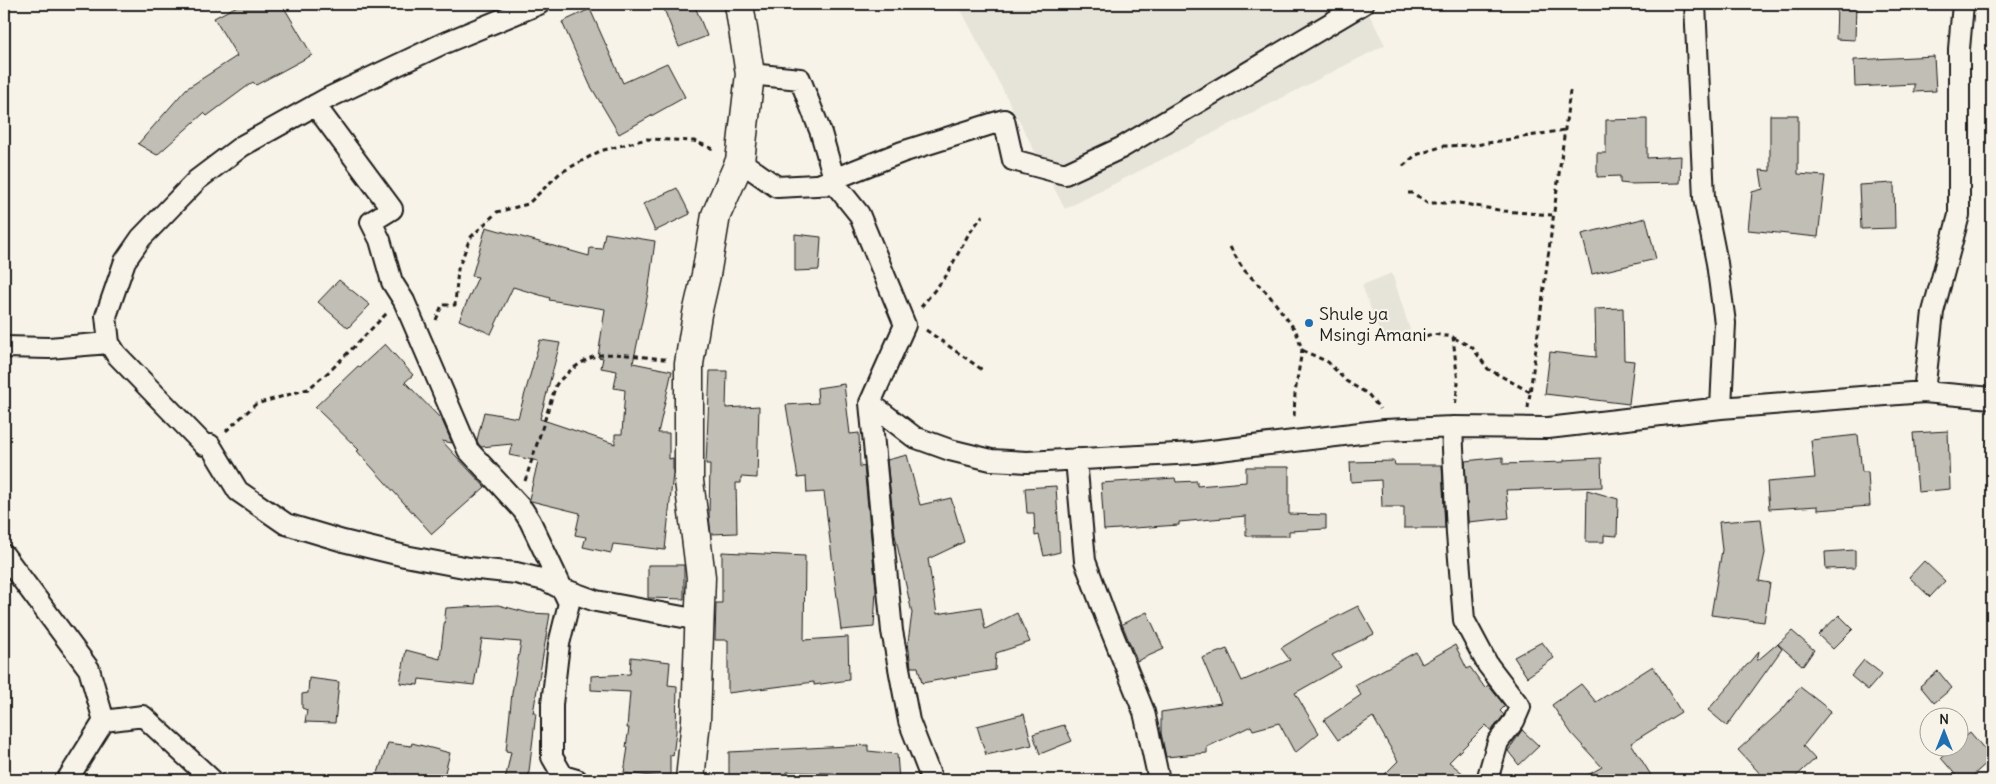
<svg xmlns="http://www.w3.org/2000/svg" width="1996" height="784" font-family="Delius,sans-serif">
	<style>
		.built { fill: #e6e3d9 }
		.building { fill: #c0beb5; stroke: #1c1c1c }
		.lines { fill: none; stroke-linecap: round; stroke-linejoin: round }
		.street-casing { stroke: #1c1c1c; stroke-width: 24 }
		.secondary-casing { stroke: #1c1c1c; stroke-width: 31 }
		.path { stroke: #1c1c1c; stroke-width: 3; stroke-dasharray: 5 4; stroke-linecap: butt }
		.street { stroke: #f7f3e8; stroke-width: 20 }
		.secondary { stroke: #f7f3e8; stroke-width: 28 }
		.poi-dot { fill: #1f6fb2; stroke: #f7f3e8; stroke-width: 2 }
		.labels { text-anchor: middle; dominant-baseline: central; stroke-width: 4.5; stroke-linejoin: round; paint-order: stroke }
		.poi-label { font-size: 18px; fill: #1c1c1c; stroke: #f7f3e8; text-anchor: start }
	</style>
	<rect width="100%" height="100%" fill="#f7f3e8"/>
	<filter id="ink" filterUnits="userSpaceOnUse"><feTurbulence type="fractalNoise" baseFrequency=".02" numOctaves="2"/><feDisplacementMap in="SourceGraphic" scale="10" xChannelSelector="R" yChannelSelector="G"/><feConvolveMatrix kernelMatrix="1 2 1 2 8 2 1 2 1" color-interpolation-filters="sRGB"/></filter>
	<g filter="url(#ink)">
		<path class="built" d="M958,4h406l21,41 -320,164z
			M1392,273l18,57 -28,9 -20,-54z"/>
		<path class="building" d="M241,4h41l30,51 -56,30 -3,-3 -46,34 -3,-3 -47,42 -19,-11 48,-55 51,-33 -23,-38z
			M662,4h32l13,32 -28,11z
			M1837,4h19l-1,36 -19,-1z
			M590,9l33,74 44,-20 18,34 -66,37 -29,-49 -28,-63z
			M1934,56l2,35 -22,1v-8l-59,3 -1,-27z
			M1770,115h28v59l27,2 -7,61 -70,-7 4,-38 11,-3 -3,-19 10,1z
			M1647,119v39l34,-2 -1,27 -51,1 -9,-1v-7l-23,1v-24h9v-33z
			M1894,183l1,45 -34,1 -2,-44z
			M677,188l13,26 -35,17 -12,-27z
			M1646,218l10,41 -64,15 -10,-40z
			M486,227l103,29 1,-8 12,1 3,-16 50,8 -7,52 -15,70 39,8 -14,62h11v26l4,-1v15l-8,77 -52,-6 -2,9 -28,-6 3,-10 -11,-2 5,-22 -49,-12 -2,-2 9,-38 -29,-6 3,-11 -31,3 -3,-4 -1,-3 7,-28 34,6 22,-78 20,3 -20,76 75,25v-10h7l3,-44 -11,-2 3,-17 -16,-3 2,-10 -5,-1 7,-48 -56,-9 1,-2 -37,-11 -22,47 -32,-14 19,-43 -6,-1z
			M795,234l26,3 -2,33 -24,1z
			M339,280l31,25 -22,23 -30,-26z
			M1623,308l1,52 10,1 -5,43 -84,-10 5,-42 46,5 -1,-48z
			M385,344l28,31 -8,7 37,38 10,23 -10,-2 43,46 -53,47 -75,-83 2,-1 -44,-43 43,-41 2,1z
			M710,371h17l-1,37 33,-2 -2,72 -16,-1v6h-5l1,50 -26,1 -2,-18 1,-52h-4z
			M844,384l6,50 9,-1 1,34 4,-1 12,123 -2,38 -33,3 -17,-138 -17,1 -1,-16 -8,1 -12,-73 32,-2 -1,-15z
			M1948,431l2,58 -32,3 -5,-59z
			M1858,435l4,37h6l2,34 -52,4v-4l-49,3 -2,-27 48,-4 -4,-38z
			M907,455l13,50 31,-7 13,44 -36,17 9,55 44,-7 4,22 32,-16 13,29 -34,11 -1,17 -73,13 -4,-16h-7l-3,-25 4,-29 -17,-78 -8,-75z
			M1503,457v7l61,-2v-2l37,-2 1,29 -96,3 3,28 -41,4 -3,-61z
			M1394,461l1,4h47l3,63h-41v-21h-22l-1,-27 -30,2 -1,-20z
			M1246,467h43v47l37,1v14l-37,2v5h-43v-20l-67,6v3l-75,5 -3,-47 74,-5 1,4 21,-1v5l49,-4z
			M1056,486l4,66 -16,4 -5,-21 -4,1 -1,-23h-7l-2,-25z
			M1587,490l31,9 -1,37 -13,-1v7h-18z
			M1761,519l4,34 -6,28 11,2 -6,39 -53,-7 11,-65 -3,-28z
			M1855,550v18l-29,1 -1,-17z
			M722,552l83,4 -1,84 44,-3 1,43 -35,5v-3l-86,11v-53h-13l1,-37h6z
			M1924,561l21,20 -15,16 -21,-20z
			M648,565h36v34l-36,-1z
			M498,605l31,8 21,1 -17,99h3l-8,67h-23l6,-28 -5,-1 6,-58 9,-51 -39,-3 -8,46 -55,-6 -1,6 -18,-2 6,-33 34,9 6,-51z
			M1358,606l16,28 -42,21 9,12 -46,26 24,40 -24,20 -16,-30 -26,7 -2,-4 -44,21v6l-41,4 -5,-24v-21l60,-9 -19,-45 25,-9 15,32 48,-21 -9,-12 33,-20z
			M1147,612l17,37 -27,12 -15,-37z
			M1839,615l14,14 -20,20 -15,-14z
			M1792,631l22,19 -11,16 -25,-22z
			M1542,642l12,16 -27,19 -13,-20z
			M1777,644l5,5 -55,77 -19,-16 51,-59 -2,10z
			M1455,645l12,24 3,-2 15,21 3,-3 17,21 -5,5 4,4 -13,16 -5,-6 -37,37 22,18h-92l19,-19 -25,-44 -35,23 -14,-20 37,-25 -6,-10 61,-33 6,12z
			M631,657l39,5 -2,23 9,1 -1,46 -3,24 -3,-1v23l-46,-5 4,-26h-2l3,-19h-2l3,-36 -39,-2v-14l39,-2z
			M1864,660l18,14 -14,16 -17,-14z
			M1653,666l28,46 -50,31 23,37h-75l23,-13 -30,-33 -20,-29 29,-21 15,18z
			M1938,671l14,17 -18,15 -14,-17z
			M309,678l30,4 -4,41 -30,-1 2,-12 -5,-2v-14l6,-1z
			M1800,687l31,24 -28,35 12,13 -23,21h-26l-28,-30 44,-40z
			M1024,714l8,31 -46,10 -9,-29z
			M1064,725l8,16 -32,13 -7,-20z
			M1522,730l17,16 -20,19 -11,-14z
			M1970,732l22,26 -24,22h-8l-19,-22 13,-12h4v-4z
			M388,743l23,3 1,-3 38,10 -7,27h-28l-19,-6 -2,6 -17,-4z
			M868,745v6l29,3 2,26h-64l-1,-7 -47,-1v8h-58v-28z"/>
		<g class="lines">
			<g class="street-casing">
				<path id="street" d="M539,4l-97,40 -114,54 -86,48 -45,34 -56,58 -16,23 -19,55 3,27 7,11 88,91h6l28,46 48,33 57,17 62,15 64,12 47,5 29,7 15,8 36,13 103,19
					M1695,4l9,194 13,65 8,60 -4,85
					M750,74l50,5 21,54 13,45
					M315,105l77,104 -21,13 9,18 12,42 12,19 64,149 55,60 7,11 39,82 -10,41 -7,60v53l11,19 14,4
					M740,161l37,26 58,-3 24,30 46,111 -35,78 44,34 36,13 41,10 36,2 168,-9 190,-23 67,-3 96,1 173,-20 203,-16 68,6
					M821,184l81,-32 102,-32 9,40 52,14 56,-26 242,-144
					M4,347l45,1 60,-5
					M1924,392l9,-80 26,-97v-166l4,-45
					M870,403l22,228 17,90 23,59
					M1452,427l5,107 7,86 24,45 32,42 -6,14 -16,21 -11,38
					M1076,459l9,102 20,54 39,97 15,68
					M4,555l85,114 15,52 39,-5 69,64
					M67,780l37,-59"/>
			</g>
			<g class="secondary-casing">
				<path id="secondary" d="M690,780l6,-60 5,-143 -12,-96v-117l8,-50 9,-39 10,-60 24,-54 10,-87 -11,-70"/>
			</g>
			<path class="path" d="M1403,166l13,-11 28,-9 32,-1 88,-15
				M1408,193h5l14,10h32l45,8 48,4
				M1230,247l13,22 26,26 27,36 6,19 -7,43 -1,26
				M921,307l25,-31 22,-41 15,-20
				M436,320l6,-15h13l3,-36 12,-31 27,-26 31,-8 32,-31 40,-22 47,-12 47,2 22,9
				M926,330l58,41
				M1426,336l6,-2 21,3 5,46 -3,24
				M1454,338l18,9 16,22 42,23
				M1302,350l26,12 18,19 22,13 12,15
				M1528,408l42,-317
				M226,431l30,-27 52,-15 23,-19 56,-57
				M525,481l31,-96c8,-11 30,-28 44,-30 22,-3 44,3 66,4"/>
			<use href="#street" class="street"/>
			<use href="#secondary" class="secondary"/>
		</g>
	</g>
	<circle class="poi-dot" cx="1309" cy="323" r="5"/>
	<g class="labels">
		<g class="poi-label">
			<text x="1319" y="313">Shule ya<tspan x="1319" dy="21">Msingi Amani</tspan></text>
		</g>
	</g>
	<rect width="1996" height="784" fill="none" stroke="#f7f3e8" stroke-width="20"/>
	<rect x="10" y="10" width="1976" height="764" fill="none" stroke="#1c1c1c" stroke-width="2" filter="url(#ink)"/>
	<g transform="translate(1944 732)"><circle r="24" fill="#f7f3e8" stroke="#9f9d96"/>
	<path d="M0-4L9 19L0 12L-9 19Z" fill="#1f6fb2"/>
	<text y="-8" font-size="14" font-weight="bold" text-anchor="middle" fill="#1c1c1c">N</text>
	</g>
</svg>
